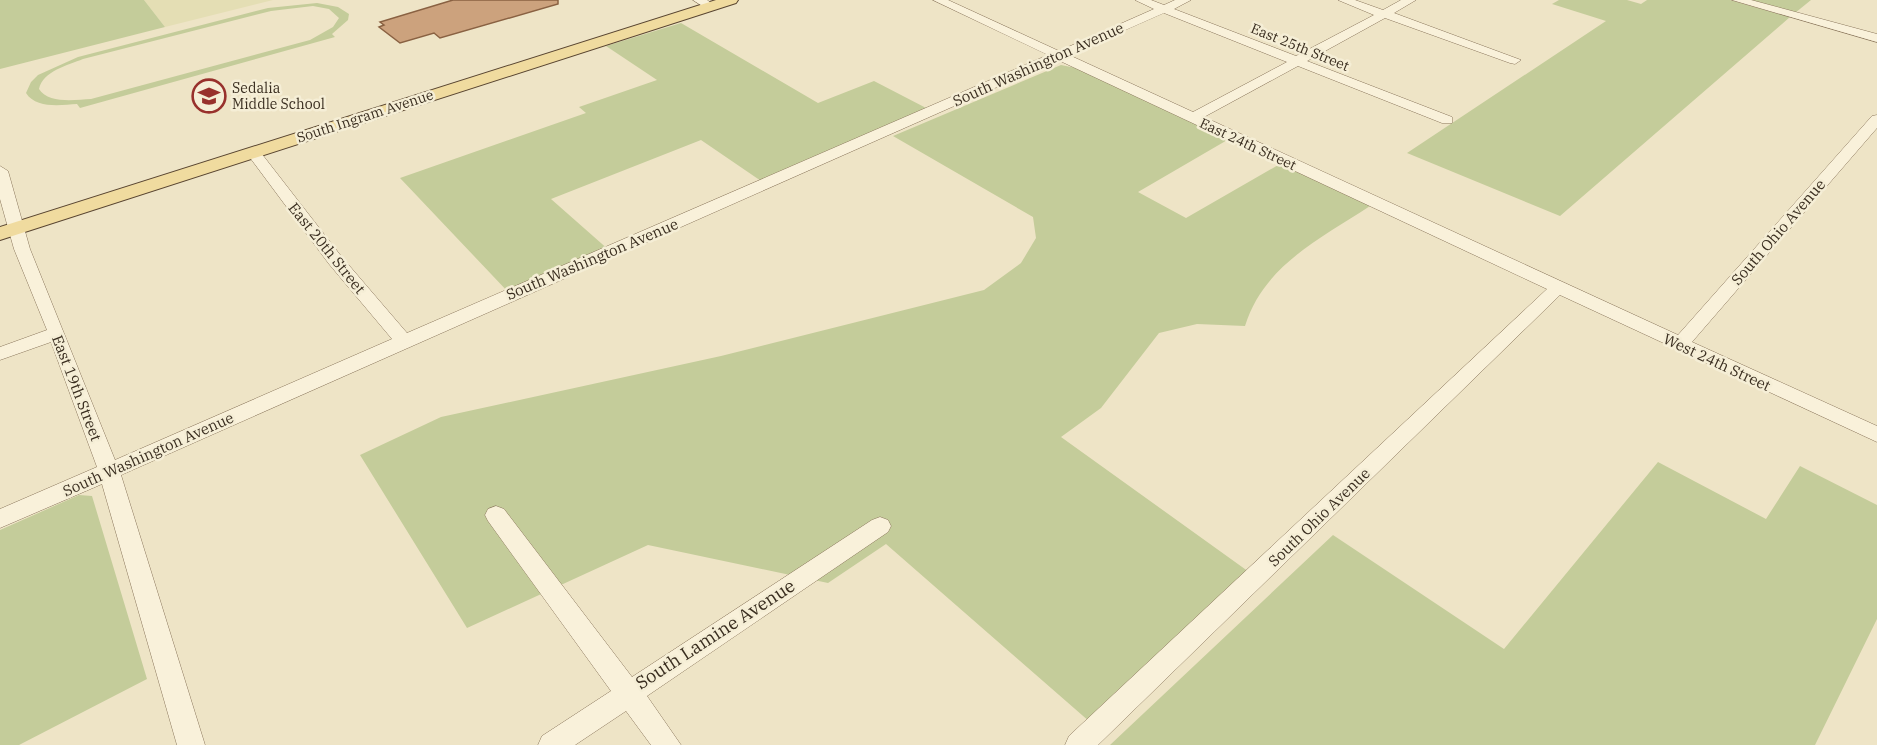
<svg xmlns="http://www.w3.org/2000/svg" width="1877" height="745" font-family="'IBM Plex Serif',serif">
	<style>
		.farmland { fill: #e4deb4 }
		.green { fill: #c4cc9a; fill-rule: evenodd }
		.building { fill: #cca27d; stroke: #896142; stroke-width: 1.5 }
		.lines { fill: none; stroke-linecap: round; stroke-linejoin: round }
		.minor-casing { stroke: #8a765c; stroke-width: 1 }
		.major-casing { stroke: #584430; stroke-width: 2 }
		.minor { fill: #f9f1da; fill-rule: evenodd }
		.major { fill: #f0db9f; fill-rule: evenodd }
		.labels { text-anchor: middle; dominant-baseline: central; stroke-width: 5; stroke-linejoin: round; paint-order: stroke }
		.far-street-label { font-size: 14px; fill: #3a2e20; stroke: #f5eed6 }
		.far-poi-label { font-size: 14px; fill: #3a2e20; stroke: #f5eed6; text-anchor: start }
		.street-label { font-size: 15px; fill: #3a2e20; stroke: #f5eed6 }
		.near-street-label { font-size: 18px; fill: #3a2e20; stroke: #f5eed6 }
	</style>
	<rect width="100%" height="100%" fill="#eee4c6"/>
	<path class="farmland" d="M144,0h129l-108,27z"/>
	<path class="green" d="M0,0h144l21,27 -165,42z
		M1559,0h68l14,4 6,-4h83l60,17 -230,199 -153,-63 199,-132 -54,-17z
		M1750,0h61l-16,13z
		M317,3l21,4 11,7 -1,6 -16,14 3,3 -255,71 -3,-4c-16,1 -41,5 -51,-11l5,-11 7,-7 40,-18 190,-49zM313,6l16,3 10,9 -6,9 -23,13 -219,59c-16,1 -43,5 -52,-10 4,-18 29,-24 44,-30l188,-48z
		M681,23l137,80 56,-22 56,29 -166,73 -63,-43 -150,59 59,52 -100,43 -110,-116 186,-65 -7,-6 78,-27 -51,-34z
		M1061,65l20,4 148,70 -91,53 48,26 94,-54 90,42c-50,33 -106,59 -125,120l-48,-2 -38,9 -58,75 -40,29 195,140 -158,152 -212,-185 -58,39 -180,-38 -181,83 -107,-173 81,-38 280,-61 263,-66 37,-27 15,-25 -3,-21 -140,-81z
		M1658,462l108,57 34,-53 77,39v114l-62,126h-705l223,-210 171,114z
		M79,495l13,1 55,183 -128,66h-19v-215z"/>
	<path class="building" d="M453,0h105v4l-118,34 -6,-5 -34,10 -21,-16 5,-2 -4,-3z"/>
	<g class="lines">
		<g class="minor-casing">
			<path id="minor" d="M693,0h14l10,7 -10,2z
				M933,0h15l111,51 95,-42 -19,-9h16l13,5 11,-5h16l-17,9 122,47 78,-41 -36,-15h17l28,10 18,-10h15l-22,13 127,47 -6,4 -5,-1 -125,-45 -78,43 145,56v6h-10l-144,-57 -94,51 474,218 194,-219 5,-1v13l-185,214 185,84v16l-317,-147 -462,450h-33l4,-9 478,-447 -489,-229 -937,415 84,270h-28l-75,-261 -102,44v-19l97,-42 -46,-125 -51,18v-13l47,-17 -33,-81 -14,-50v-33l8,5 22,78 85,211 277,-121 -63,-75 -81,-109 -2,-3 2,-3h10l83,107 66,77 641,-278zM1164,13l123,49 -94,50 -124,-57z
				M1732,0h19l126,34v8z
				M496,506l8,3 128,168 240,-157 8,-3 8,3 3,6 -3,6 -241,164 34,49h-30l-25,-34 -51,34h-37l4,-9 69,-45 -123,-170 -3,-6 3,-6z"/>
		</g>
		<g class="major-casing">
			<path id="major" d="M716,0h22l-2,3 -736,237v-13z"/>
		</g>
		<use href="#minor" class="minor"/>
		<use href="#major" class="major"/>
	</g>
	<defs>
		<g id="school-ring" transform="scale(1.725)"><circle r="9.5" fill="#f5eed6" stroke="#98312c" stroke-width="1.5"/><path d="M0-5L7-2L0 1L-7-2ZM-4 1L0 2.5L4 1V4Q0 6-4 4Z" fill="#98312c"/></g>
	</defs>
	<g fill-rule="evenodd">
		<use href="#school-ring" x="209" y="96"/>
	</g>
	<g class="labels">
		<g class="far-street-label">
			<text transform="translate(1300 47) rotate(22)">East 25th Street</text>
			<text transform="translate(365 116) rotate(-18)">South Ingram Avenue</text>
			<text transform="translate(1248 144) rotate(25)">East 24th Street</text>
		</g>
		<g class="far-poi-label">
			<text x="232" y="88">Sedalia<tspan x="232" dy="16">Middle School</tspan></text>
		</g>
		<g class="street-label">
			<text transform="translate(1038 64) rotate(-24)">South Washington Avenue</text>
			<text transform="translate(1778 232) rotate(-49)">South Ohio Avenue</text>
			<text transform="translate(327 248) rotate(51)">East 20th Street</text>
			<text transform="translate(592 259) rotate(-23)">South Washington Avenue</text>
			<text transform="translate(1717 362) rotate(25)">West 24th Street</text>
			<text transform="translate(77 388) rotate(69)">East 19th Street</text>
			<text transform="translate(148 454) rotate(-24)">South Washington Avenue</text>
			<text transform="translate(1319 517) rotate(-44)">South Ohio Avenue</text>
		</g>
		<g class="near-street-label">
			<text transform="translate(715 634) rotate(-33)">South Lamine Avenue</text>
		</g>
	</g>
</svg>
